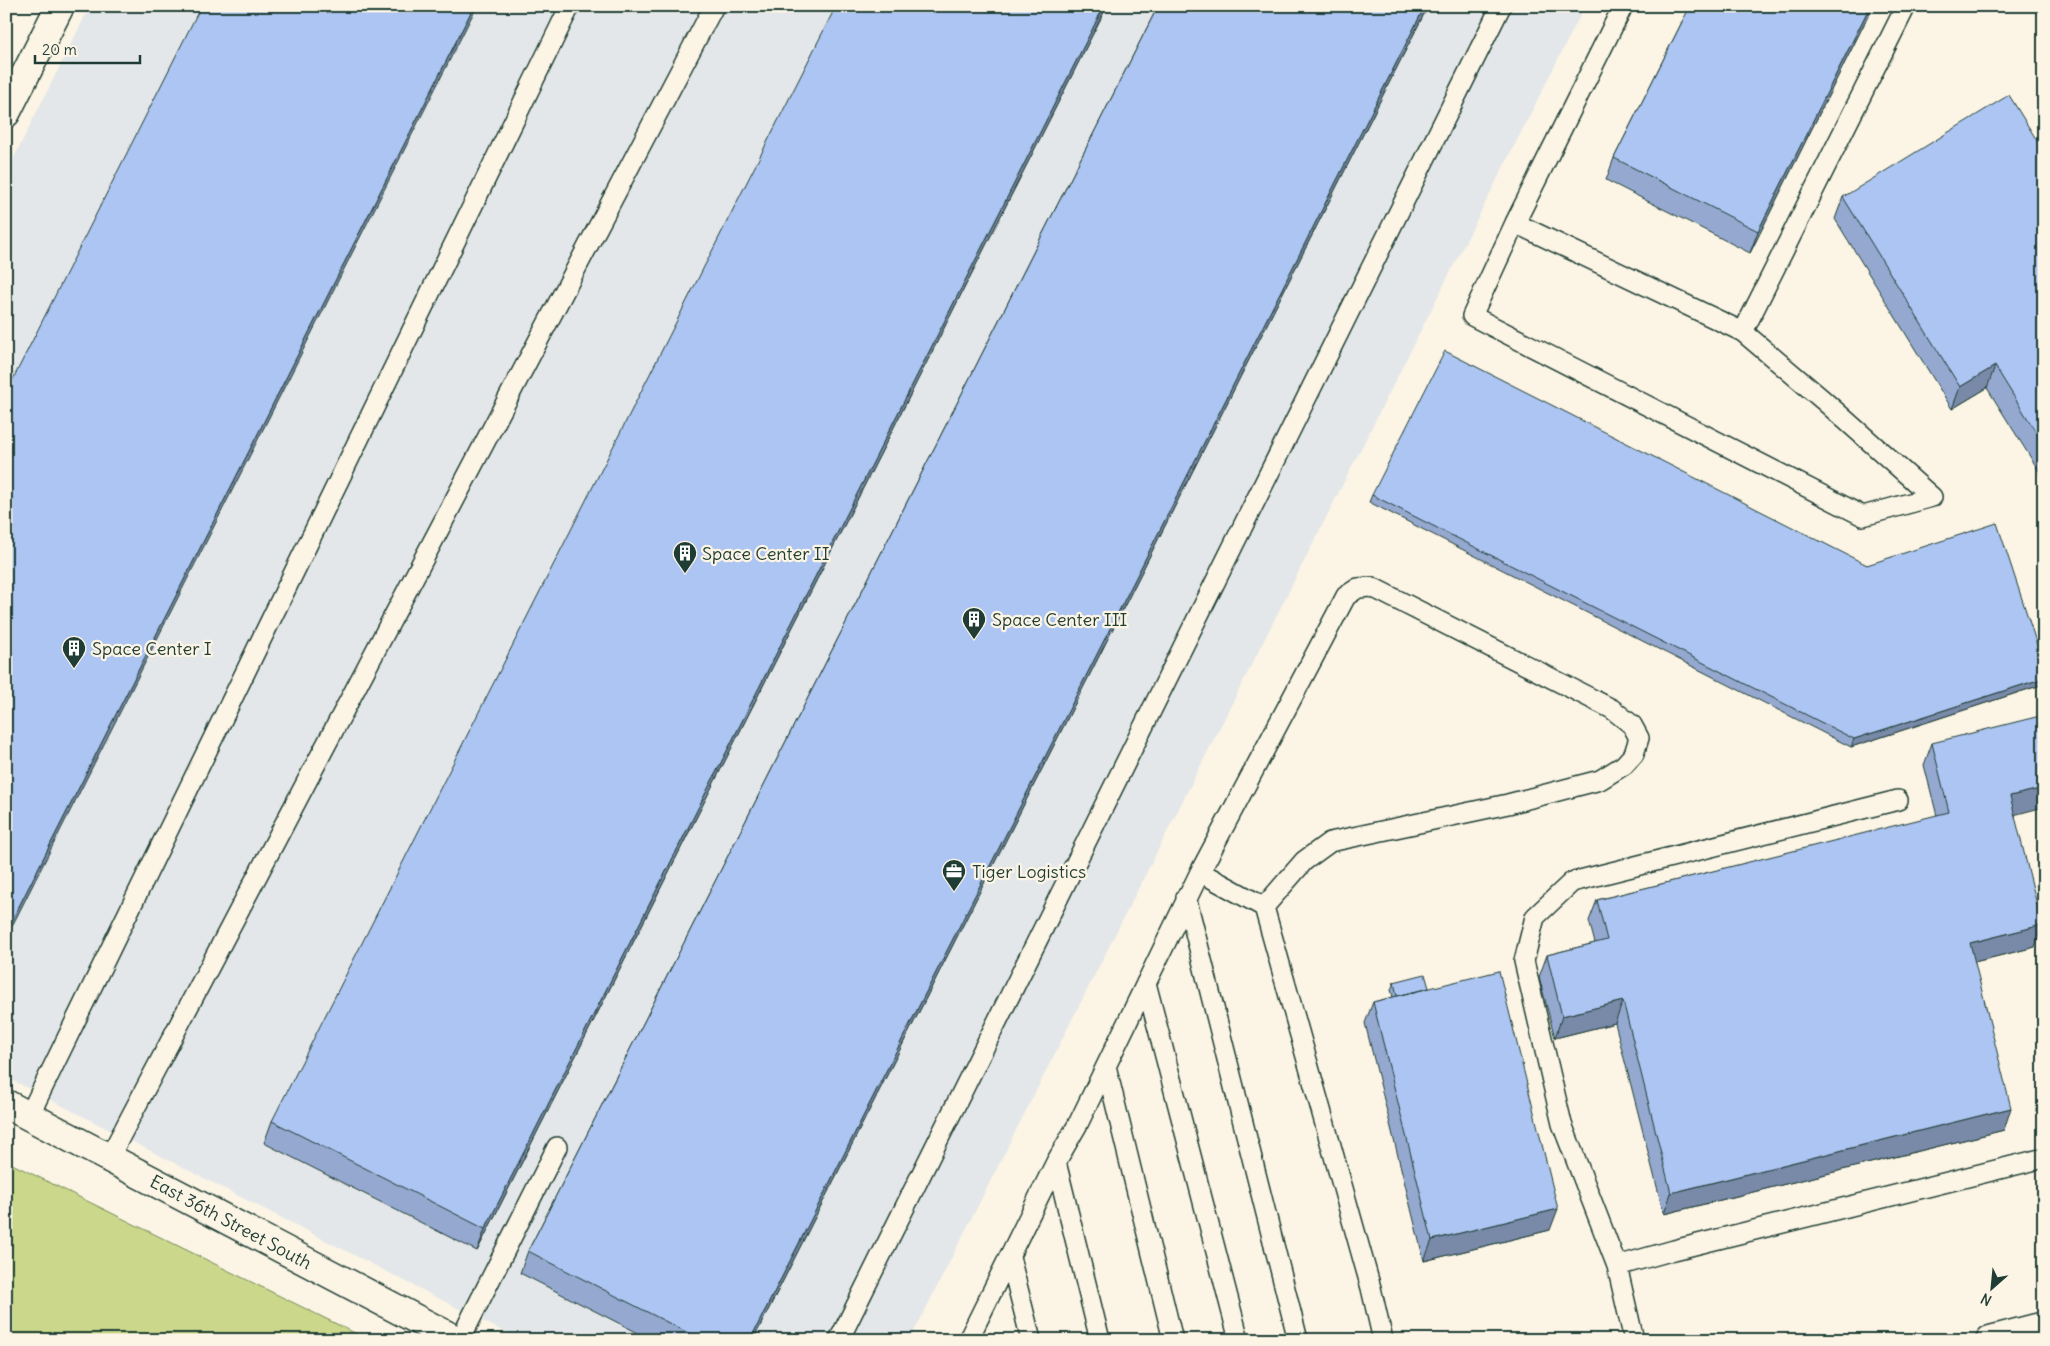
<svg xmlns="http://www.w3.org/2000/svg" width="2050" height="1346" font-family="Delius,sans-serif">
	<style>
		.built { fill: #e4e7e9 }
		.green { fill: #cbd78a; stroke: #758a5f }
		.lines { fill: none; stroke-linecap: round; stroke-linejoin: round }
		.service-casing { stroke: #1f3d34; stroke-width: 22 }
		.minor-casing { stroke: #1f3d34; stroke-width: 31 }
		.service { stroke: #fcf5e5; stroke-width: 19 }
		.minor { stroke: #fcf5e5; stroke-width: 28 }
		.wall { fill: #95a9d0; stroke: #1f3d34 }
		.shaded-wall { fill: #798aa9; stroke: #1f3d34 }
		.building { fill: #adc5f2; stroke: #1f3d34 }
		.labels { text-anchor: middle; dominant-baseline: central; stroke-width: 4.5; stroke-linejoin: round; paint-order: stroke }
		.poi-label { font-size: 18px; fill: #1f3d34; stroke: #fcf5e5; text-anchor: start }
		.street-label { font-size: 18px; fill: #1f3d34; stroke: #fcf5e5 }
	</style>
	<rect width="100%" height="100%" fill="#fcf5e5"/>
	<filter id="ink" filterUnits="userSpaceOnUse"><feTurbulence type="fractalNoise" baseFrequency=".02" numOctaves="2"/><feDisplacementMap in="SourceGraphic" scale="10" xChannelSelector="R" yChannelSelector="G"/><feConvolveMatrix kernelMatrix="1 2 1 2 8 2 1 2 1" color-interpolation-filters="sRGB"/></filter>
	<g filter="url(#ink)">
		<path class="built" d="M90,6h1495l-675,1334h-390l-514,-263v-904z"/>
		<path class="green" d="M6,1161l363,179h-363z"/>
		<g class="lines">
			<g class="service-casing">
				<path id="service" d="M1623,6l-108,217 228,109 163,-326
					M1515,223l-43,93 391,200 69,-19 -109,-97 -80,-68
					M1200,872l146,-276 12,-8 14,-1 240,122 20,16 7,13 -5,16 -10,11 -24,15 -92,24 -178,38 -26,19 -40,46
					M1186,897l112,443
					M1146,983l93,357
					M1106,1066l67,274
					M29,1116l541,-1110
					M109,1158l605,-1152
					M1056,1162l44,178
					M1010,1257l21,83
					M1617,1266l57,-16 370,-92
					M460,1340l97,-193
					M839,1340l662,-1334
					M968,1340l88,-178 22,-38 122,-252 64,35 107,381 12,52
					M1634,1340l-17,-74 -55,-142 -38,-163 11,-44 37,-35 326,-82"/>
			</g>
			<g class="minor-casing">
				<path id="minor" d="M6,113l54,-107
					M6,1104l450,236
					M1990,1340l54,-14"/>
			</g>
			<use href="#service" class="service"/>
			<use href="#minor" class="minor"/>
		</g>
		<path class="wall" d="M1107,6l-630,1245 -213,-108 8,-22z
			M1158,6h270l-675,1334h-101l-132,-67 8,-22z
			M1690,6h183l-123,247 -144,-73 8,-22z
			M2044,152v327l-57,-91 -35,21 -117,-190 8,-22z
			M1372,495l495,70 177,101v18l-193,63 -482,-245z
			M1932,743l83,72 20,132 -61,15 30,168 -340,84 -49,-191 -60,15 -16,-61 8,-22 48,-12 -6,-22 8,-21 340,-84 -13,-51z
			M1394,982l35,6 121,242 -126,31 -59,-238 8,-21 20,-5 -2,-7z"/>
		<path class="shaded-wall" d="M474,6h3l-471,932v-6z
			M1104,6h3l-630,1245 8,-22z
			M1425,6h3l-675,1334h-3z
			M1870,6h3l-123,247 8,-22z
			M1995,366l-8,22 -35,21 8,-22z
			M2044,678v6l-193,63 3,-8z
			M2044,788v19l-42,11 8,-22z
			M2042,925l-7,22 -73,18 8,-22z
			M1623,1001l-8,22 -60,15 7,-22z
			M2011,1108l-7,22 -340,84 7,-21z
			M1558,1209l-8,21 -126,31 8,-21z"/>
		<path class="building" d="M201,6h273l-468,926v-539z
			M836,6h268l-619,1223 -213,-108z
			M1158,6h267l-675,1334h-48l-174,-89z
			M1690,6h180l-112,225 -144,-73z
			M2009,95l35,57v293l-49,-79 -35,21 -117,-190z
			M1445,351l422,214 130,-42 47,143v12l-190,61 -482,-244z
			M2044,715v73l-34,8 32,129 -72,18 41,165 -340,85 -48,-192 -61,15 -15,-61 60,-15 -10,-40 352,-88 -17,-69z
			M1499,971l59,238 -126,31 -59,-238z
			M1425,974l4,14 -32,8 -3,-14z"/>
	</g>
	<defs>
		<g id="building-pin" transform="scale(1.25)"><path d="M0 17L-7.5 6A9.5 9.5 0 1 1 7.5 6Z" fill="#1f3d34" stroke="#fcf5e5"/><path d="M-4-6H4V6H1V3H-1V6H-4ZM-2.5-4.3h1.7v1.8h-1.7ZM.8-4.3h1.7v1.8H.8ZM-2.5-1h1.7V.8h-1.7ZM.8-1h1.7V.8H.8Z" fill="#fff"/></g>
		<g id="office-pin" transform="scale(1.25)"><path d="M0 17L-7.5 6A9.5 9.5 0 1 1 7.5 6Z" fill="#1f3d34" stroke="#fcf5e5"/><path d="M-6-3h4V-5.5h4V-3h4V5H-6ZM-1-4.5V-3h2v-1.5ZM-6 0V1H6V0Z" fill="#fff"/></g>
	</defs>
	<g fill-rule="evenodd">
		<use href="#building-pin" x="685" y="553"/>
		<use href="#building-pin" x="974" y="619"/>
		<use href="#building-pin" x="74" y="648"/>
		<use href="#office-pin" x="954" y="871"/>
	</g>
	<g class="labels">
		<g class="poi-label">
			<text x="702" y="553">Space Center II</text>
			<text x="992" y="619">Space Center III</text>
			<text x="92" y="648">Space Center I</text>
			<text x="972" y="871">Tiger Logistics</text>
		</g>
		<g class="street-label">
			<text transform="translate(231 1222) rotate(28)">East 36th Street South</text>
		</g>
	</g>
	<rect width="2050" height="1346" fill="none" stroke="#fcf5e5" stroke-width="25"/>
	<rect x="12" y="12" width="2025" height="1321" fill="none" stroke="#1f3d34" stroke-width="2" filter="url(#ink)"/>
	<g transform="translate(1992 1288) rotate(207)" stroke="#fcf5e5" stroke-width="4" paint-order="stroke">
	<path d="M0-4L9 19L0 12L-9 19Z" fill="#1f3d34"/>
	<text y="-8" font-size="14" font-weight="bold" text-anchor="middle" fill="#1f3d34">N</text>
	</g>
	<path d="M35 55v8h105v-8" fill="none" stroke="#1f3d34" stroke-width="2.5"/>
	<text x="42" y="55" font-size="15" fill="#1f3d34" stroke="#fcf5e5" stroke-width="4" paint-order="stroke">20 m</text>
</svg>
